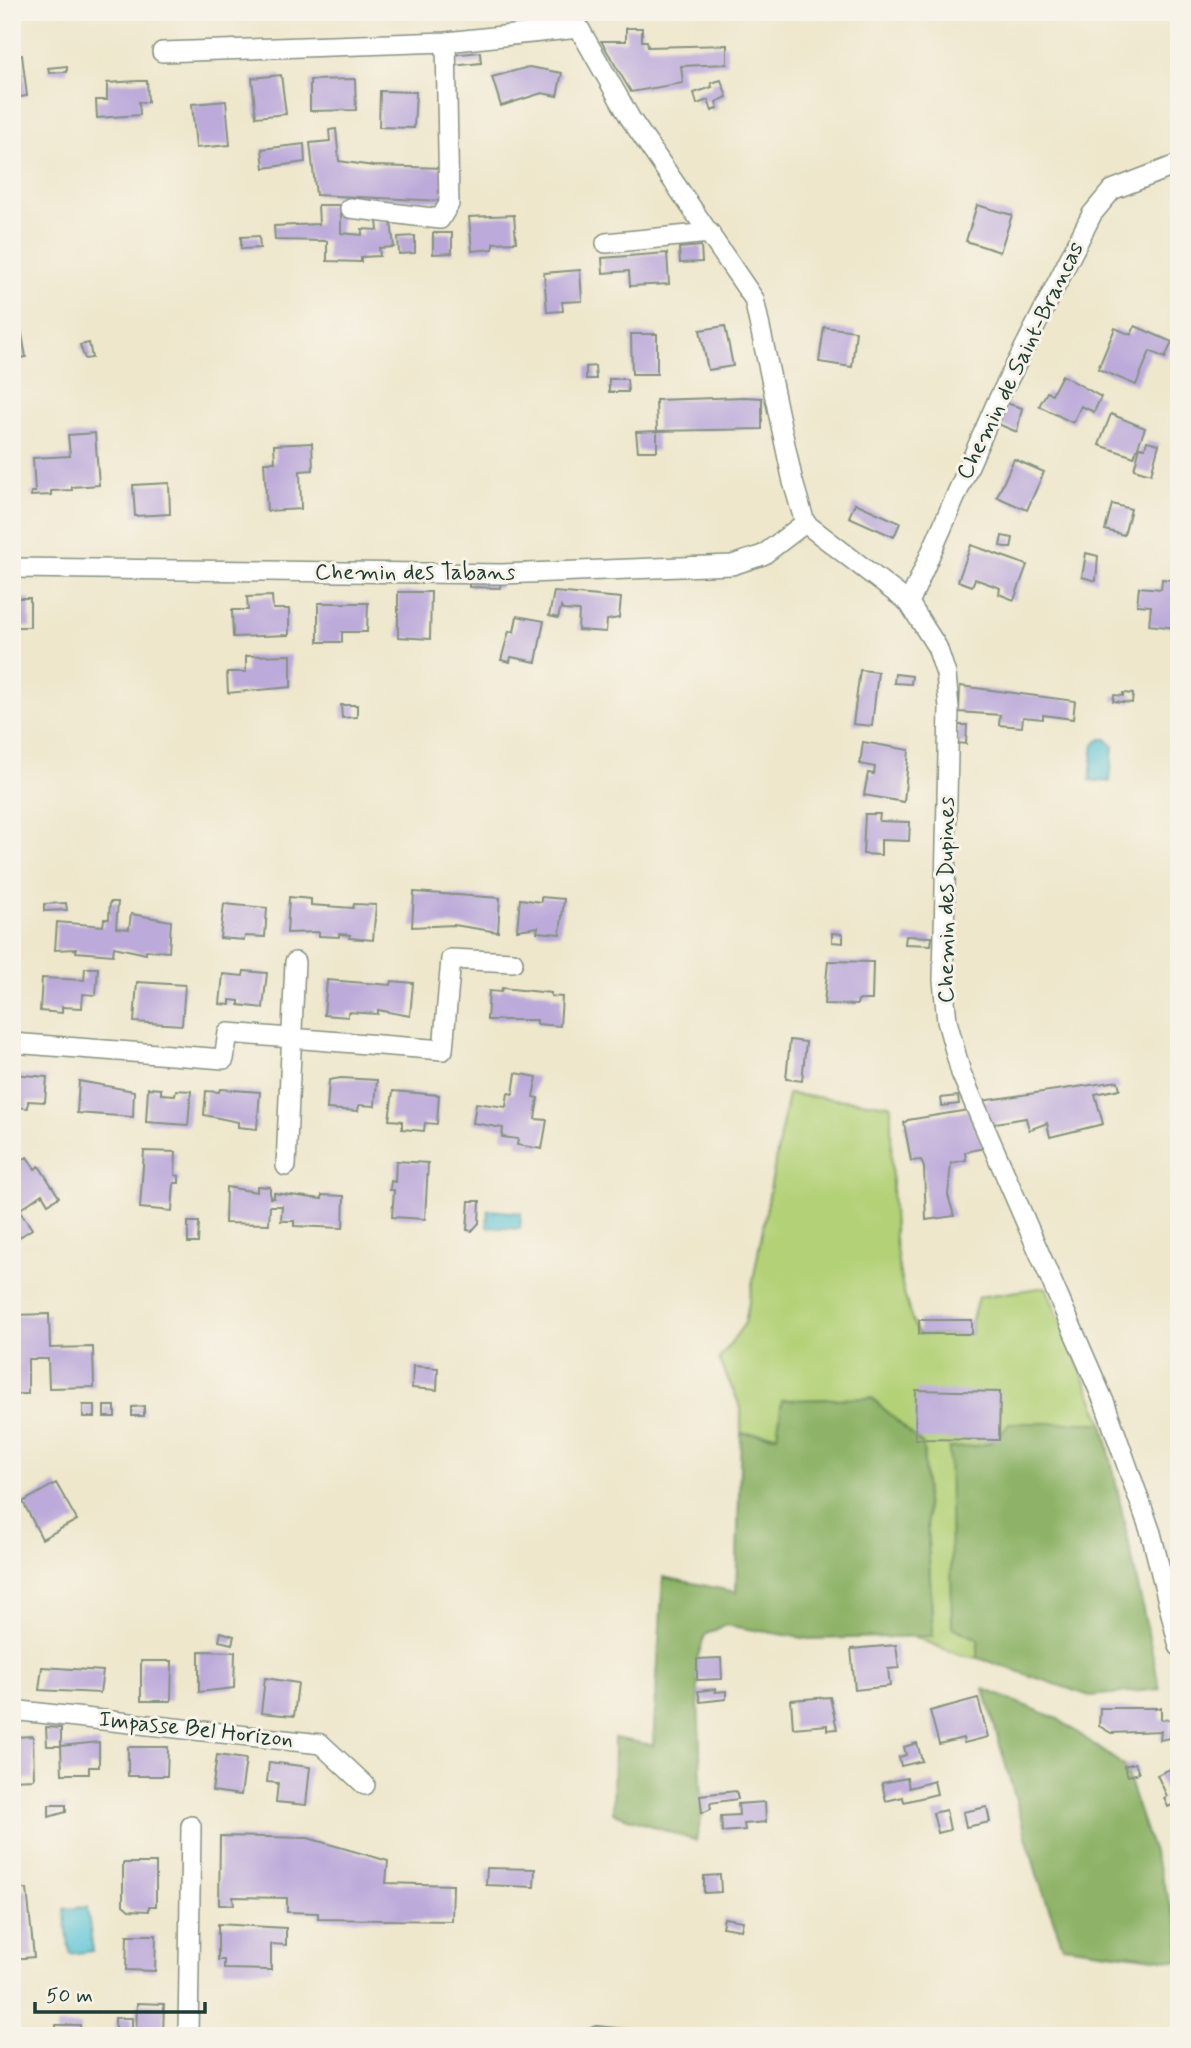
<svg xmlns="http://www.w3.org/2000/svg" width="1191" height="2048" font-family="Mynerve,sans-serif">
	<style>
		.green { fill: #b3d177; stroke: #698756; stroke-width: 2 }
		.forest { fill: #8eb368; stroke: #56784e; stroke-width: 2 }
		.water { fill: #59c3d5; stroke: #3c8084; stroke-width: 2 }
		.building { fill: #bcaada }
		.lines { fill: none; stroke-linecap: round; stroke-linejoin: round }
		.minor-casing { stroke: #869280; stroke-width: 22 }
		.minor { stroke: #fff; stroke-width: 19 }
		.labels { text-anchor: middle; dominant-baseline: central; stroke-width: 6; stroke-linejoin: round; paint-order: stroke }
		.street-label { font-size: 23px; fill: #1f3d34; stroke: #f7f3e8 }
	</style>
	<rect width="100%" height="100%" fill="#f7f3e8"/>
	<filter id="ink" filterUnits="userSpaceOnUse"><feTurbulence type="fractalNoise" baseFrequency=".0143" numOctaves="2"/><feDisplacementMap in="SourceGraphic" scale="14" xChannelSelector="R" yChannelSelector="G"/><feConvolveMatrix kernelMatrix="1 2 1 2 8 2 1 2 1" color-interpolation-filters="sRGB"/></filter>
	<filter id="wash" filterUnits="userSpaceOnUse"><feTurbulence type="fractalNoise" baseFrequency=".00686" numOctaves="4" result="noise"/><feDisplacementMap in="SourceGraphic" scale="28" xChannelSelector="R" yChannelSelector="G"/><feGaussianBlur stdDeviation="1.57" result="paint"/><feColorMatrix in="noise" values="0 0 0 0 0 0 0 0 0 0 0 0 0 0 0 0 0 1.4 0 .05"/><feComposite in="paint" operator="in"/></filter>
	<g filter="url(#wash)">
		<rect width="100%" height="100%" fill="#eee7cc"/>
		<path class="green" d="M788,1094l103,11c1,73 -3,163 27,229h54v-14l6,-23 68,-10 57,136h-93l-11,17 -18,6 -3,212 -19,-3 -47,-19 21,-1 -10,-190 -8,-6 -174,-6v-25l-22,-49 26,-36z"/>
		<path class="forest" d="M872,1398l51,47 10,191 -124,3 -84,-14 -20,10 -8,24 5,154 -6,28 -83,-28 1,-75 39,7 10,-168 73,15 5,-159 36,3 5,-36z
			M1009,1423h94l57,266 -70,7 -112,-38v-19l-26,-12 -3,-179c29,-2 44,1 60,-25z
			M984,1689l74,30 66,47 55,163v32l-116,-15 -25,-68z"/>
		<path class="water" d="M1101,739h5l7,7 -3,36 -20,-2 4,-36z
			M488,1210l33,3 -1,16 -33,-2z
			M87,1907l6,44 -23,3 -6,-45z"/>
		<g id="blocks">
			<path class="building" d="M626,28h16v13h5l1,6 79,-2v19l-46,2 2,17 -52,9 -30,-51h25z
				M480,52l1,11 -29,3v-11z
				M22,55l5,41 -15,2v-42z
				M67,66v6l-18,1 -1,-5z
				M529,67l33,6 -5,23 -15,-3 -41,13 -9,-29z
				M281,75l5,39 -30,3 -4,-39z
				M355,79l1,31 -46,1v-31z
				M721,80l6,17 -11,5 2,6 -6,3 -4,-11 -11,4 -3,-11 18,-6 -1,-4z
				M138,81h9l1,21h-9l1,13 -43,3 -1,-18h11v-17z
				M380,91l36,1 -2,36 -35,-1z
				M226,101l4,44 -34,3 -4,-44z
				M336,129l3,32 34,5 72,2 -2,33 -127,-6 -6,-52 20,-2 -1,-11z
				M304,144l1,18 -41,6 -2,-19z
				M318,205h23v28l21,2v-6l16,1 -1,-9h14l3,26 -15,1 1,8 -19,1v5l-34,-1v-20l-52,-1 -1,-14 45,-2z
				M977,205l35,10 -12,37 -34,-11z
				M514,215l2,27 -23,1v6l-21,2 -3,-34z
				M433,233h19v20l-19,1z
				M259,236l1,12 -19,1v-12z
				M415,236v17l-16,1 -1,-17z
				M701,246l1,16 -22,1 -1,-15z
				M667,253l2,31 -39,2 -1,-15 -26,2 -1,-15z
				M580,270l2,31 -20,1 1,9 -16,1 -3,-39z
				M725,326l8,40 -25,4 -8,-40z
				M1135,326l37,16 -7,16 -15,-7 -14,34 -38,-16 17,-41 16,7z
				M824,327l32,4 -4,36 -33,-5z
				M21,329l5,28 -14,3v-29z
				M631,334h26v40h-25z
				M89,343l3,15 -7,1 -5,-14z
				M595,366l1,13h-10v-12z
				M1062,375l39,22 -7,15 -13,-6 -8,17 -34,-17 8,-14 5,2z
				M609,379h18l1,13h-19z
				M744,397l18,1v31l-105,2 -1,-31z
				M1006,403l16,5 -5,24 -19,-8z
				M1111,414l34,14 -11,29 -35,-12z
				M657,431v20h-19l-2,-19z
				M95,433l4,52 -27,2v3l-21,1v4l-20,1v-4h4l-2,-34 37,-2 -2,-21z
				M1147,441l12,3 -8,30 -17,-5 6,-22 5,1z
				M312,443l1,27 -13,1 1,38 -34,2 -3,-49h11l-1,-17z
				M1014,459l30,13 -17,38 -30,-13z
				M169,483l1,31 -35,2 -2,-31z
				M855,503l45,20 -6,14 -45,-20z
				M1112,504l19,5 -7,26 -19,-5z
				M1002,536l11,2 -2,10 -11,-2z
				M971,545l56,20 -13,35 -15,-6 1,-6 -25,-9 -3,7 -14,-5z
				M1086,553l12,3 -2,25 -14,-4z
				M469,579h32l-1,9 -31,-1z
				M1162,579l17,2 -3,47 -27,-3 2,-19 -14,-1 2,-18 22,2z
				M398,592h33l-1,47 -32,-2z
				M554,592l67,6 -2,20 -12,2 -1,12 -28,-2 1,-19 -16,-1 -2,-3 -3,11 -9,-2z
				M272,596l1,13h16v26l-56,2 -1,-27h16l-1,-13z
				M12,598h18v29h-18z
				M318,603h50l-1,29h-25v10h-24z
				M517,616l27,5 -8,41 -25,-5 -1,5 -9,-2 8,-29 5,1z
				M291,655v32l-63,6 -1,-21h19v-16z
				M860,670l18,2 -6,54 -19,-2z
				M895,674l17,2 -1,8 -17,-1z
				M960,686l115,15 -2,18 -30,-4v4l-20,-2 -1,10 -23,-2 1,-10 -41,-3z
				M1123,693l10,1 -1,9 -19,-2 1,-6 9,1z
				M341,705h16v12l-15,1z
				M958,725h9l-1,19 -9,-1z
				M863,742l46,8 -5,52 -40,-7 4,-22 6,1 1,-7 -15,-3z
				M865,814h15l-1,7 31,1 -1,19 -28,-1v15l-18,-1z
				M414,892l86,6 -2,34 -44,-7 -42,2z
				M289,897l22,2v6l42,3 1,-4 22,1 -3,35 -24,-2 1,-3 -11,-1v3l-20,-1v-4l-32,1z
				M541,897l23,2 -4,35 -23,-2 1,-5 -21,3 3,-31 21,3z
				M110,902h8l-2,26 13,1 2,-15 40,7 -2,31 -23,-2v4l-32,-7 -1,8 -37,-3v-3l-21,1 2,-28 46,4 1,-7h5z
				M66,903l1,7 -23,1v-7z
				M224,904l43,4 -2,29 -20,-1 -1,4 -24,-2z
				M832,933l11,1v9l-11,-1z
				M906,936l26,1 -1,8 -26,-1z
				M828,961l45,1 -1,38h-14l-1,5 -33,-1z
				M85,968h13l-2,27 -13,-1 -1,14 -20,-1v6l-22,-2 2,-33 42,2z
				M244,971l23,2 -4,35 -24,-3v-4l-9,-1v5l-10,-1 3,-30 20,2z
				M327,980l64,5 1,-4 21,2 -3,33 -32,-6v4l-30,-2v5l-24,-2z
				M137,982l48,3 -3,40 -48,-3z
				M502,988l49,5v3l11,1 -2,29 -23,-2v-4h-50l2,-29 12,1z
				M790,1040l16,2 -4,39 -16,-2z
				M516,1073l21,4 -4,20 5,1 -3,21 12,1 -5,29 -25,-4 1,-6 -16,-2 1,-9 -30,-5 3,-20 30,4 2,-14 5,1z
				M12,1074l35,3 -2,25 -17,-1v7l-16,-1z
				M341,1078l36,2 -2,26 -16,-1 -1,6 -31,-2 2,-29z
				M79,1081l55,10 -1,26 -56,-4z
				M1118,1081l2,8 -25,5 8,30 -53,13 -3,-14 -18,7 -3,-12 -36,6 -9,-23z
				M148,1088l13,1v5l14,1 1,-5 15,1 -3,34 -42,-3z
				M220,1089l40,3 -3,37 -19,-2v-5l-34,-7 2,-24 13,1z
				M393,1091l46,4 -2,29 -12,-1 -1,8 -22,-2v-8l-13,-1z
				M958,1096l1,8 -17,2 -1,-8z
				M968,1110l16,38 -19,4 1,8 -15,3 -3,32 6,21 -28,4 -2,-52 -3,-8 -10,1 -7,-38 4,-3z
				M144,1151l32,1 -1,23 4,1v7h-5l-2,28 -32,-3z
				M27,1157l8,12 4,-3 20,31 -11,7 -6,-10 -23,16 13,19 -20,13v-76z
				M396,1161l32,2 -3,56 -33,-2 2,-27h-4l1,-9 4,1z
				M257,1186l13,1v11h4v-5l48,6v-4l22,1 -1,32 -49,-2v-5h-13l1,-15h-12l-1,18 -44,-1 1,-36 31,5z
				M469,1201h11l-1,22 -7,8 -5,-1z
				M188,1222h11l-1,21h-10z
				M49,1314l1,34 43,-1 1,40 -45,1 -1,-29h-20v35h-16v-79z
				M919,1320h53v14h-53z
				M413,1366l25,2 -1,22 -25,-2z
				M916,1390l84,2 -1,48 -84,-1z
				M83,1405h12v12h-12z
				M104,1406h11v11h-11z
				M144,1406v10h-12v-9z
				M56,1483l21,37 -35,19 -19,-37z
				M221,1632l13,4 -2,8 -13,-3z
				M896,1645l3,23 -11,1 2,17 -35,4 -4,-41z
				M199,1651l36,1 -1,36 -35,4z
				M721,1658l1,21 -25,1v-21z
				M141,1661h31l-1,40h-30z
				M42,1667l61,4 -3,22 -61,-3z
				M265,1678l33,5 -4,33 -33,-3z
				M715,1689v3l11,-1v8l-26,3 -2,-11z
				M830,1697l7,32 -10,1v-5l-34,3 -2,-28z
				M978,1698l10,39 -24,6 -1,-5 -24,6 -9,-33z
				M1100,1708h61v12l10,-1 -1,19 -10,2 1,-9 -50,2 -12,-7z
				M46,1727l15,1v18h-14z
				M33,1736l1,43 -22,1 1,-43z
				M99,1742v25h-10v7h-27l-1,-28z
				M917,1743l5,18 -21,5 -2,-9 7,-2 -2,-8z
				M128,1747h40l-1,29h-39z
				M217,1755l29,4 -5,36 -29,-4z
				M269,1762l41,5 -4,38 -30,-3 2,-19 -11,-1z
				M1135,1763l4,10 -11,3 -4,-10z
				M1179,1765v37l-11,5 -4,-9 3,-2 -10,-21z
				M907,1778l2,10 25,-7 3,13 -33,8 -1,-5 -17,4 -4,-18z
				M736,1791l2,8 -28,4 1,6 -9,4 -2,-18z
				M765,1802l1,20 -22,2 1,6 -23,2 -1,-16 18,-1 -1,-11z
				M49,1805h17v7l-17,5z
				M987,1807l3,15 -24,5 -3,-15z
				M946,1810l4,20 -12,3 -5,-20z
				M220,1836l88,2 80,23 -2,22 67,2 -1,36 -134,-2v-6l-31,-1v-14l-54,-1 1,8h-15z
				M123,1863h33v43h-7v5l-20,-1 -6,-5z
				M487,1868l48,1 -1,18 -48,-2z
				M720,1875l1,17 -17,1v-17z
				M27,1889l7,68 -22,2v-69z
				M724,1918l19,3 -2,9 -19,-3z
				M218,1924l68,4v17l-15,-1v26l-47,-1v-9h-6z
				M127,1935h29l-1,36 -29,-1z
				M137,2003l27,1 -1,32h-27z
				M115,2018h17v17h-17z
				M56,2025h24v11h-24z
				M596,2026l86,8 -1,2h-94v-7z"/>
		</g>
	</g>
	<g filter="url(#ink)">
		<use href="#blocks" fill-opacity="0" stroke="#869280" stroke-width="2"/>
		<g class="lines">
			<g class="minor-casing">
				<path id="minor" d="M570,12l60,106 124,181 39,183 12,41 104,80 28,44 9,27 3,34 -6,272 4,41 14,52 144,331 46,129 28,113
					M162,52l284,-10 133,-14
					M350,208l90,11 9,-15 -3,-162
					M606,243l104,-10
					M12,568l490,6 230,-9 31,-10 42,-32
					M909,603l87,-199 96,-190 20,-24 67,-26
					M12,1043l212,16 4,-26 215,17 8,-91 62,3
					M286,1166l9,-204
					M12,1710l309,34 44,41
					M188,2036l3,-210"/>
			</g>
			<use href="#minor" class="minor"/>
		</g>
	</g>
	<g class="labels">
		<g class="street-label">
			<text transform="translate(1021 361) rotate(-64)">Chemin de Saint-Brancas</text>
			<text x="415" y="573">Chemin des Tabans</text>
			<text transform="translate(947 900) rotate(-90)">Chemin des Dupines</text>
			<text transform="translate(196 1730) rotate(6)">Impasse Bel Horizon</text>
		</g>
	</g>
	<rect width="1191" height="2048" fill="none" stroke="#f7f3e8" stroke-width="42"/>
	<path d="M35 2002v10h170v-10" fill="none" stroke="#1f3d34" stroke-width="3.5"/>
	<text x="46" y="2002" font-size="21" fill="#1f3d34" stroke="#f7f3e8" stroke-width="5" paint-order="stroke">50 m</text>
</svg>
